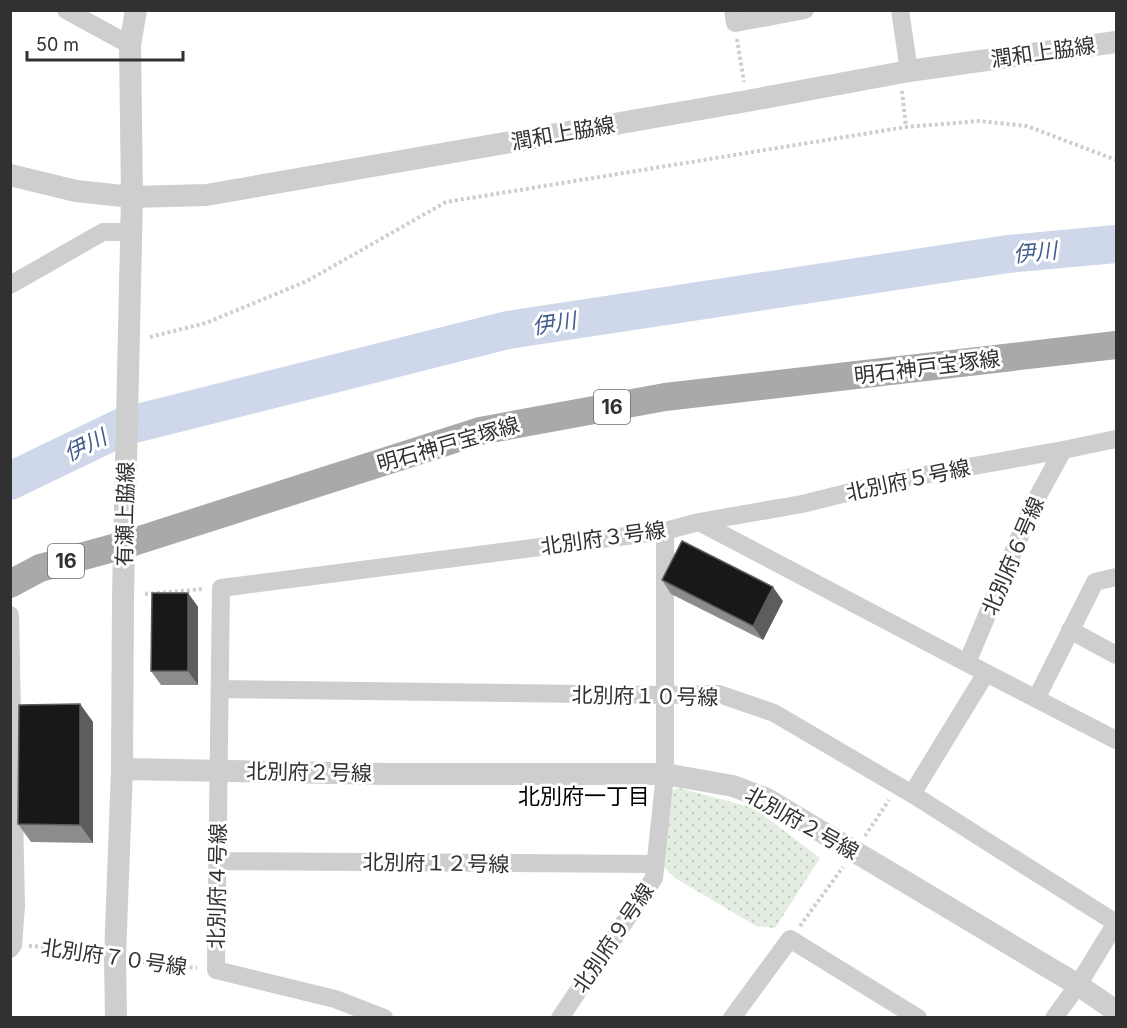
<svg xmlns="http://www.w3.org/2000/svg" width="1127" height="1028" font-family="Inter,'Noto Sans JP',sans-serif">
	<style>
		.grass { fill: url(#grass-dots) }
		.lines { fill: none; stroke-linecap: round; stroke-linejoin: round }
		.river { stroke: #cfd8ea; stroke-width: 38 }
		.path { stroke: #cecece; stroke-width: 4; stroke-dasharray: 3 3; stroke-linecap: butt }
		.minor { stroke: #cecece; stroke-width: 18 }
		.tertiary { stroke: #cecece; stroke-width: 22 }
		.primary { stroke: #a9a9a9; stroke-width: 28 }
		.wall { fill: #8c8c8c }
		.shaded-wall { fill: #5d5d5d }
		.building { fill: #181818; stroke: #5d5d5d; stroke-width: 1.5 }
		.labels { text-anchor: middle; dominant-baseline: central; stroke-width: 6; stroke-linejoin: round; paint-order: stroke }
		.shield { fill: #fff; stroke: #6f6f6f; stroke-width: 1.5 }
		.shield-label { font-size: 20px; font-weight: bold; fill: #313131 }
		.street-label { font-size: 21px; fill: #313131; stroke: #fff }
		.water-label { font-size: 22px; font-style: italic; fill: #455d8d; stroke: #fff }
		.neighbourhood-label { font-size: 22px; fill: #000; stroke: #fff }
	</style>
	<defs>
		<pattern id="grass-dots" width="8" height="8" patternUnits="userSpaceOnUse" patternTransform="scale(1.5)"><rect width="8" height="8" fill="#e4ede1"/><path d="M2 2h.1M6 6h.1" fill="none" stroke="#c4ccc2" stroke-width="1.8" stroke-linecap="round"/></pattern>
	</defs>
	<rect width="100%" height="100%" fill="#fff"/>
	<path class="grass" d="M679,788l75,20 66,50 -45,70 -19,-2 -81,-48 -14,-14 8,-73z"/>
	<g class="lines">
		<path class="river" d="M10,481l112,-54 386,-97 500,-76 108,-10"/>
		<path class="path" d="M737,39l7,43
			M902,91l4,36
			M150,337l56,-14 101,-42 139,-79 460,-75 73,-6 48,5 89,34
			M145,594l58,-5
			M865,836l24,-36
			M800,926l43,-59
			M29,946l55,3 12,3
			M136,961l61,7"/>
		<path class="minor" d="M66,10l64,35
			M733,10l2,13 70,-13
			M900,10l9,61
			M10,285l93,-53h28
			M699,522l103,-18 105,-26 156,-28 53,-11
			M10,615l6,291 -3,39 -3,4
			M1070,630l46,25
			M967,663l65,-156 31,-57
			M220,689l445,6 54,-1 55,19 138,81 204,129
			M1036,699l59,-117 21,-5
			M912,794l74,-121
			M217,861l438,3
			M384,1018l-49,-19 -119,-29 5,-382 444,-57 34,-9 268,141 149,77
			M560,1018l94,-140 11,-104v-243
			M732,1018l58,-79 128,79
			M1054,1018l24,-33 38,-62"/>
		<path class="tertiary" d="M10,175l66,16 56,6 74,-2 541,-94 162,-30 207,-29
			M122,769l265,5h278l68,12 32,12 313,187 38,26
			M116,1018l-1,-61 7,-188 1,-173 9,-399 -2,-152 6,-35"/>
		<path class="primary" d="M10,584l30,-16 84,-23 356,-114 185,-34 451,-52"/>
	</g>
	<path class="wall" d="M662,580l121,21 -20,39 -92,-46z
		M188,593l10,14v78h-37l-10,-14z
		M80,704l13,18v121l-62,-1 -13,-18z"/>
	<path class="shaded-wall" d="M773,587l10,14 -20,39 -10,-14z
		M188,593l10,14v78l-10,-14z
		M80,704l13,18v121l-13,-18z"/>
	<path class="building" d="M682,541l91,46 -20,39 -91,-46z
		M152,593h36v78h-37z
		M80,704v121l-62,-1 1,-119z"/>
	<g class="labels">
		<g class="shield">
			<rect x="594" y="390" width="36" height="34" rx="4.5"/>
			<rect x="48" y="544" width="36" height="34" rx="4.5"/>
		</g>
		<g class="shield-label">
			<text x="612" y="407">16</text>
			<text x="66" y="561">16</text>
		</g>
		<g class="street-label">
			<text transform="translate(1043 52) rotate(-8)">潤和上脇線</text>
			<text transform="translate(563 133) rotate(-10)">潤和上脇線</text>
			<text transform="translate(927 367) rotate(-7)">明石神戸宝塚線</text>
			<text transform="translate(448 444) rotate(-16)">明石神戸宝塚線</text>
			<text transform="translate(908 480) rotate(-12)">北別府５号線</text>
			<text transform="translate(125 514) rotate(-89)">有瀬上脇線</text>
			<text transform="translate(603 538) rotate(-8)">北別府３号線</text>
			<text transform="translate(1013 556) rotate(-67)">北別府６号線</text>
			<text transform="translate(645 696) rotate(1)">北別府１０号線</text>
			<text transform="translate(309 772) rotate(1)">北別府２号線</text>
			<text transform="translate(802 823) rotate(29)">北別府２号線</text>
			<text transform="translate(436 863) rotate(1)">北別府１２号線</text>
			<text transform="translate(217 886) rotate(-89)">北別府４号線</text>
			<text transform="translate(613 938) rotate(-56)">北別府９号線</text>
			<text transform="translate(114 957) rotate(8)">北別府７０号線</text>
		</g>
		<g class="water-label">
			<text transform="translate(1035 252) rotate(-6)">伊川</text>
			<text transform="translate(554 323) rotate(-9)">伊川</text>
			<text transform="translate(85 445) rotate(-26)">伊川</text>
		</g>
		<g class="neighbourhood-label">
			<text x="584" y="796">北別府一丁目</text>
		</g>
	</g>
	<rect width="1127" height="1028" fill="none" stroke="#313131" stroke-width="24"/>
	<path d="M27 51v9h156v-9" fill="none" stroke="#313131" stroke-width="3"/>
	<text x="36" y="51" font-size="18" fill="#313131" stroke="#ffffff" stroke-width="4.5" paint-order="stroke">50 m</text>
</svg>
